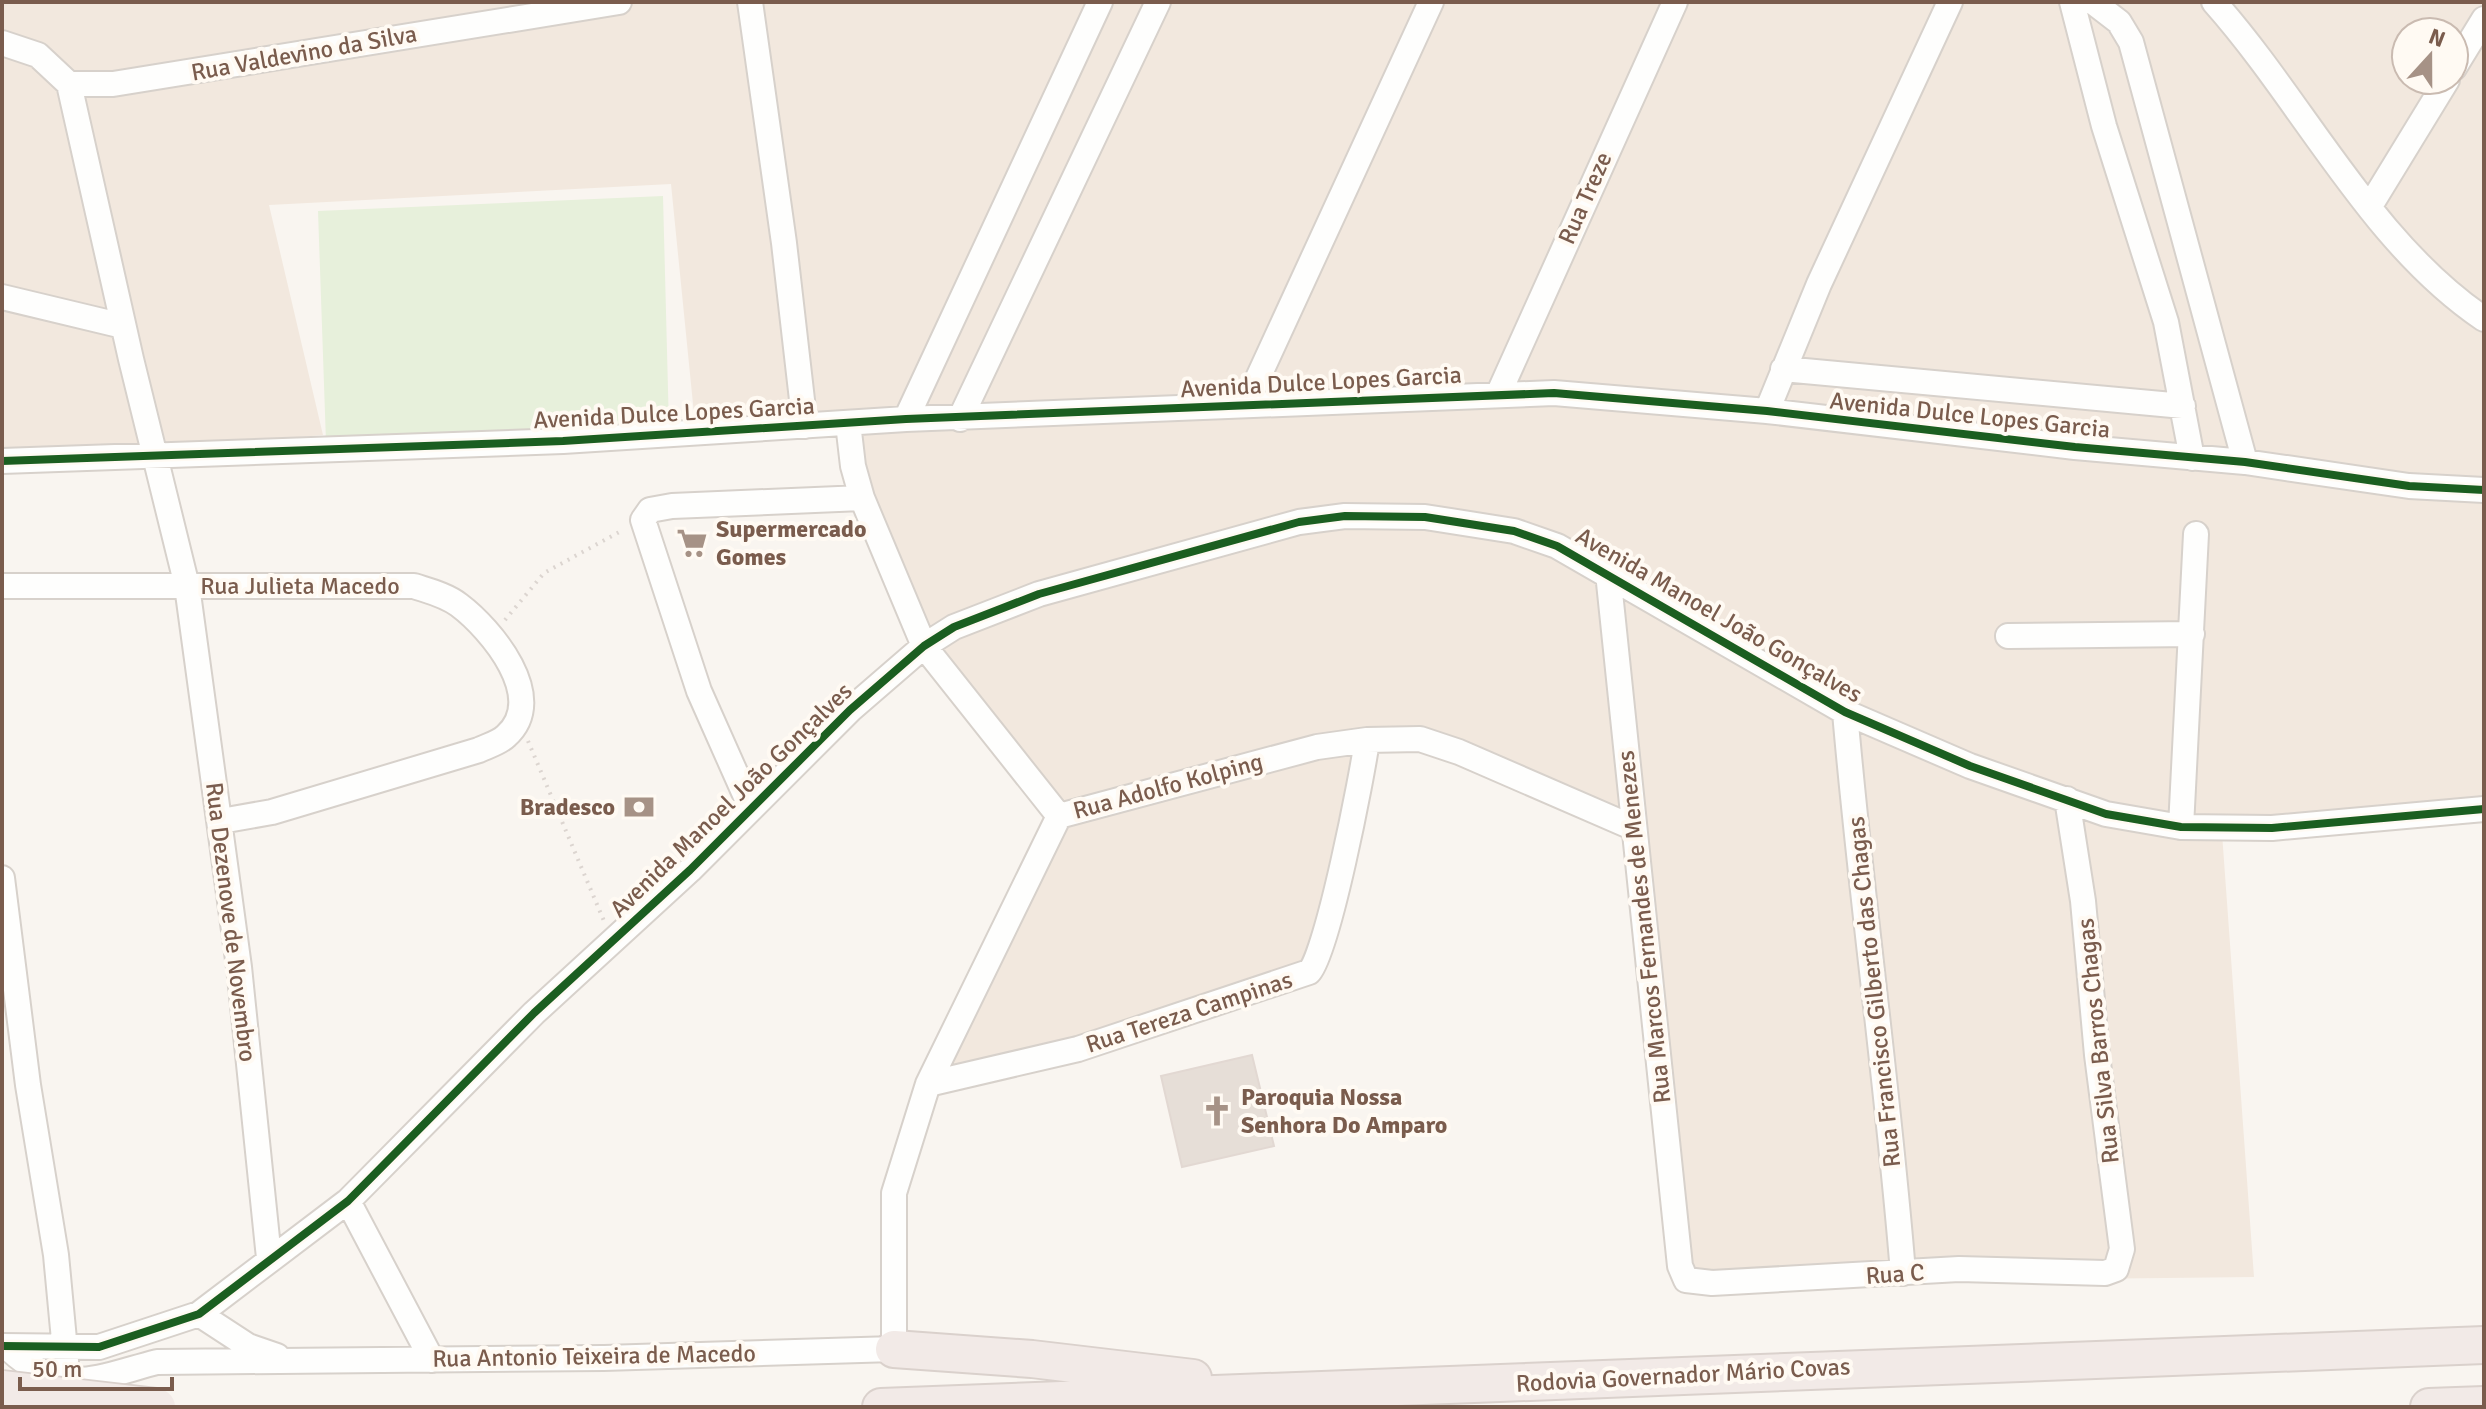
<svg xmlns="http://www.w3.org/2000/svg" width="2486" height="1409" font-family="Signika,sans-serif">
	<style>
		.residential { fill: #f2e8de; fill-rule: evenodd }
		.grass { fill: #e7f0db }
		.building { fill: #e6ded7; stroke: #e2d8d2; stroke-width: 2 }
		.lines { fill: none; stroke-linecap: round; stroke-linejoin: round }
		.minor-casing { stroke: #d7d1cb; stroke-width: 28 }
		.highway-casing { stroke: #dad1cc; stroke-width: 40 }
		.path { stroke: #dcd5d0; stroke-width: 4; stroke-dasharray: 2 6; stroke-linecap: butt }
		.minor { stroke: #fefefd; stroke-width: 24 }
		.highway { stroke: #f2eae7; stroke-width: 36 }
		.highway-bridge-casing { stroke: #dad1cc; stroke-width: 40; stroke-linecap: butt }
		.highway-bridge { stroke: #f2eae7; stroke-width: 36 }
		.cycleway-casing { stroke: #fffaf3; stroke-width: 13 }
		.cycleway { stroke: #1b5e20; stroke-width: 8 }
		.labels { text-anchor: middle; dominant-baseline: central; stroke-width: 8; stroke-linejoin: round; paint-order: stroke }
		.street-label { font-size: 24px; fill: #7a5c4d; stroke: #fffaf3 }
		.poi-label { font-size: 24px; font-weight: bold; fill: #7a5c4d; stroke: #fffaf3; text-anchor: start }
	</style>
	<rect width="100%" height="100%" fill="#f9f5f0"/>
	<path class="residential" d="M2,2h2482v806l-262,25 32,444 -350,4 -218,11 -54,-452 -214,-104 -53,6 -52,235 -387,115 137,-273 -130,-166 -74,-165 -10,-61 -153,7 -25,-250 -402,21 54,230 -150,13 -171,1zM2406,32h48v48h-48z"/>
	<path class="grass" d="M663,196l6,232 -343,14 -8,-231z"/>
	<path class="building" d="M1252,1055l22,91 -92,21 -21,-91z"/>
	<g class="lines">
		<g class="minor-casing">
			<path id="minor" d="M750,2l34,241 21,183
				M2072,2l32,124 62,196 26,136
				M2093,2l26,20 12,20 114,420
				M2214,2c90,101 156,240 270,317
				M2,43l36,12 31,29h44l506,-82
				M2454,68l30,-49
				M69,84l62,275 56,227 52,381 30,291
				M2370,206l77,-126
				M2,297l121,29
				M1783,369l400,37
				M1498,395l177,-393
				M1246,404l185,-402
				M1767,411l52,-127 131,-282
				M906,419l194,-417
				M960,419l198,-417
				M848,423l5,43 9,32 62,148 135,170
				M2,461l561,-20 343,-22 648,-26 213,18 308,36 170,15 164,24 75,4
				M1608,573l72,693 6,14 26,3 247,-14 146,4 11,-4 6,-20 -25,-194 -14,-154 -16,-102
				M2,586h412c15,5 32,9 45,19 32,24 90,93 47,131 -7,7 -19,10 -27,14l-207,62 -51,9
				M2008,636l184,-2
				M1845,712c16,187 43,373 58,561
				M751,808l-52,-117 -56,-171 7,-10 22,-4 190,-8
				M1059,816l258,-69 50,-7 53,-1 39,13 175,76
				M2181,827l15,-293
				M2,878l26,207 28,170 10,106
				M928,1084l150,-35 231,-77c18,-16 54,-200 58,-232
				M348,1201l84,159
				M199,1314l49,32 29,10
				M2,1346l97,1 100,-33 149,-113 186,-188 156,-143 160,-160 74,-64 30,-19 85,-33 260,-72 46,-6 80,1 89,14 43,15 288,166 125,54 136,48 75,13 91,1 212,-19
				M7,1347c55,52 88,31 150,15l447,-4 290,-9v-156l34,-109 131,-268"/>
		</g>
		<g class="highway-casing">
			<path id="highway" d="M894,1349l138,10 161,19
				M881,1407l1603,-62
				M2429,1407l55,-2"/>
		</g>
		<path class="path" d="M505,620l39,-47 79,-43
			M528,741l76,180"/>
		<use href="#minor" class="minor"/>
		<use href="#highway" class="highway"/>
		<g class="highway-bridge-casing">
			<path id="highway-bridge" d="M2,1389l155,18"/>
		</g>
		<use href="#highway-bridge" class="highway-bridge"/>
		<g class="cycleway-casing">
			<path id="cycleway" d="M2,461l561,-20 343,-22 648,-26 213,18 308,36 170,15 164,24 75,4
				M2,1346l97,1 100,-33 149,-113 186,-188 156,-143 160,-160 74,-64 30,-19 85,-33 260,-72 46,-6 80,1 89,14 43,15 288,166 125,54 136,48 75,13 91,1 212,-19"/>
		</g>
		<use href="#cycleway" class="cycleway"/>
	</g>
	<defs>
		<g id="supermarket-bare" transform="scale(2.4)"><path d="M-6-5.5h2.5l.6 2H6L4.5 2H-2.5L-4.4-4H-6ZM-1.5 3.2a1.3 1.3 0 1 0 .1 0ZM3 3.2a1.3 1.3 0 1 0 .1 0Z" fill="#a69286" stroke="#fffaf3" stroke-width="2.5" paint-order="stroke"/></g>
		<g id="bank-bare" transform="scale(2.4)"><path d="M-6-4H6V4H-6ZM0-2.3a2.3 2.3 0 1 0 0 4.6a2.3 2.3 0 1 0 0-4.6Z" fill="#a69286" stroke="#fffaf3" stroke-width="2.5" paint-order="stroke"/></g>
		<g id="church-bare" transform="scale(2.4)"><path d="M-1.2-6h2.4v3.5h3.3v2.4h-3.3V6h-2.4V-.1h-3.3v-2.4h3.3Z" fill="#a69286" stroke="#fffaf3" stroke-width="2.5" paint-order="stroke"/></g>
	</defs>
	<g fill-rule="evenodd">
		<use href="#supermarket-bare" x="692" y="543"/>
		<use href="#bank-bare" x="639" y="807"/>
		<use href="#church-bare" x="1217" y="1111"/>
	</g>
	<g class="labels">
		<g class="street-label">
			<text transform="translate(304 53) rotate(-10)">Rua Valdevino da Silva</text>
			<text transform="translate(1585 198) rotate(-66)">Rua Treze</text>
			<text transform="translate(1321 382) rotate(-3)">Avenida Dulce Lopes Garcia</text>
			<text transform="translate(674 413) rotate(-3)">Avenida Dulce Lopes Garcia</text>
			<text transform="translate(1970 415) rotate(6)">Avenida Dulce Lopes Garcia</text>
			<text x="300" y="586">Rua Julieta Macedo</text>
			<text transform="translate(1719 615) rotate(30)">Avenida Manoel João Gonçalves</text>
			<text transform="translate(1168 786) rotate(-15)">Rua Adolfo Kolping</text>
			<text transform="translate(731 800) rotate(-44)">Avenida Manoel João Gonçalves</text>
			<text transform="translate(231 922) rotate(83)">Rua Dezenove de Novembro</text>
			<text transform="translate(1644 927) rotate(-96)">Rua Marcos Fernandes de Menezes</text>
			<text transform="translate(1874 992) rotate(-96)">Rua Francisco Gilberto das Chagas</text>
			<text transform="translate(1189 1012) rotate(-18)">Rua Tereza Campinas</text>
			<text transform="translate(2098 1041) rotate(-96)">Rua Silva Barros Chagas</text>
			<text transform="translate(1895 1274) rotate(-4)">Rua C</text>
			<text transform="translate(594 1356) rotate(-1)">Rua Antonio Teixeira de Macedo</text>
			<text transform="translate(1683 1375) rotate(-3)">Rodovia Governador Mário Covas</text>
		</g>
		<g class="poi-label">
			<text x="716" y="529">Supermercado<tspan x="716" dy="28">Gomes</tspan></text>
			<text x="615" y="807" text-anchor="end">Bradesco</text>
			<text x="1241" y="1097">Paroquia Nossa<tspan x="1241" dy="28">Senhora Do Amparo</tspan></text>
		</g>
	</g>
	<rect width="2486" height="1409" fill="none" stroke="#7a5c4d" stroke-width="8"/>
	<g transform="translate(2430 56) rotate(21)"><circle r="38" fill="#fffaf3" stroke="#cabbb1" stroke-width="2"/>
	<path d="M0-6L14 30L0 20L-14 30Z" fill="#a69286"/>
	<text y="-12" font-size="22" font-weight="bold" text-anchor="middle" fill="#7a5c4d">N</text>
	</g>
	<path d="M20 1377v12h152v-12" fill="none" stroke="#7a5c4d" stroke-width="4"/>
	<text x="32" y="1377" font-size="24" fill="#7a5c4d" stroke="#fffaf3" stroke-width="6" paint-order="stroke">50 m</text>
</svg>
